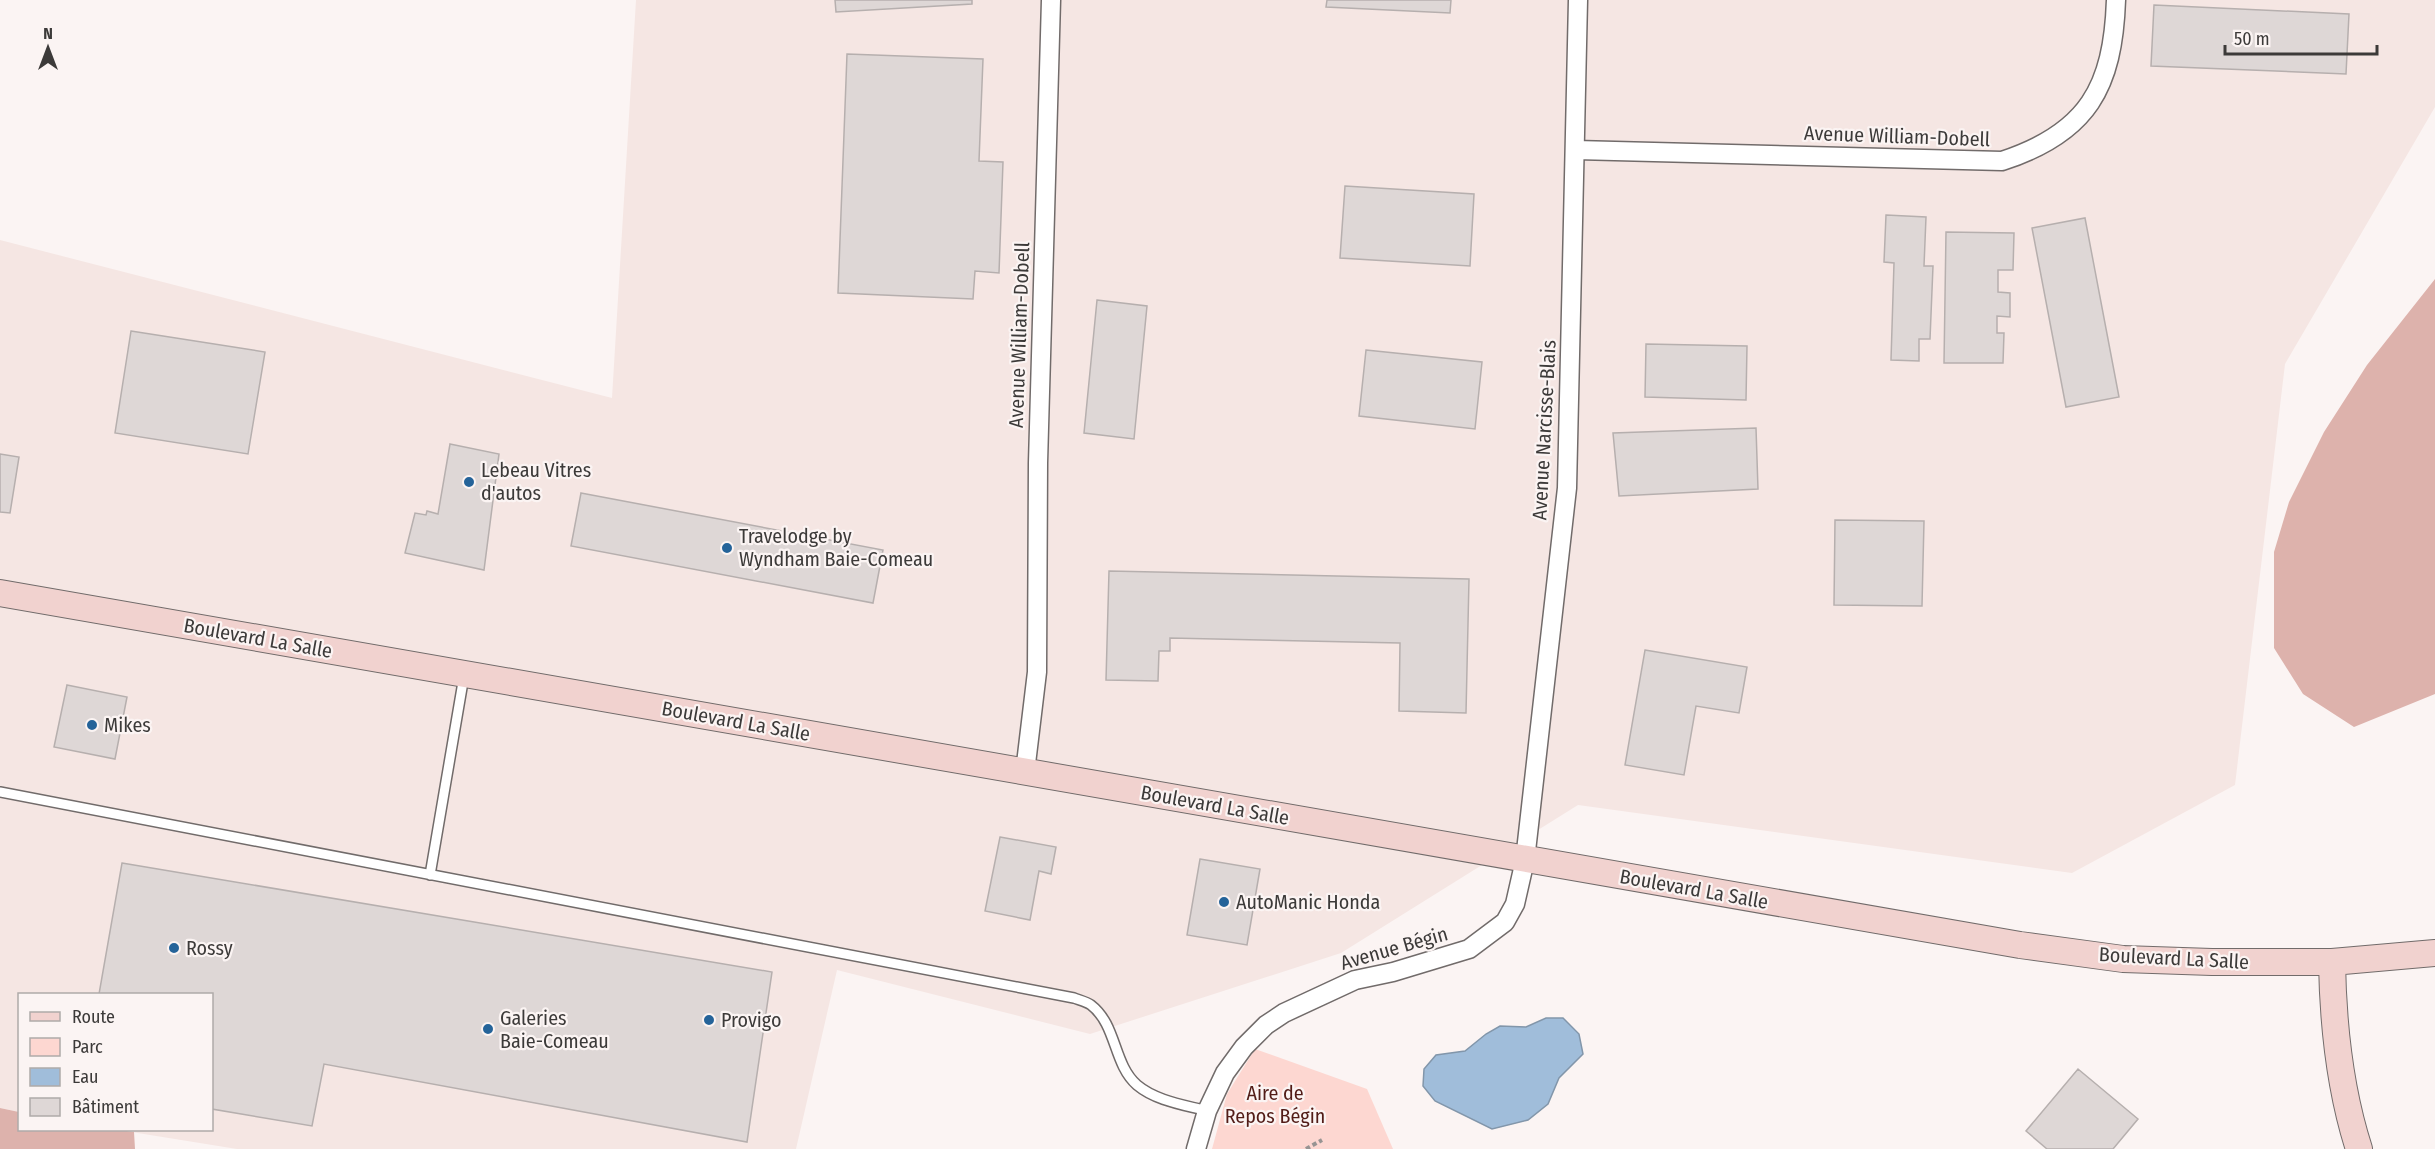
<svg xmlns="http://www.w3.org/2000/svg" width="2435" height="1149" font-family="'Fira Sans Condensed',sans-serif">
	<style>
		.built { fill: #f5e6e3 }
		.green { fill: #fdd7d1 }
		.forest { fill: #ddb2ac }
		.water { fill: #a0bdda; stroke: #8296aa; stroke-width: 1.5 }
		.building { fill: #ded7d6; stroke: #b6afae; stroke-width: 1.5 }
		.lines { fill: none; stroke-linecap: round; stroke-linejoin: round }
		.lane-casing { stroke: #716b6a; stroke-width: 12 }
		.street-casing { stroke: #716b6a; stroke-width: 21 }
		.secondary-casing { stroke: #716b6a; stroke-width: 28 }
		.path { stroke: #989493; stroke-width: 4; stroke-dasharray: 4.5 3; stroke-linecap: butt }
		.lane { stroke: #fff; stroke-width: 9 }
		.street { stroke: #fff; stroke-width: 18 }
		.secondary { stroke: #f1d2cf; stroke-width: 26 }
		.poi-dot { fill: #246399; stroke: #fbf4f3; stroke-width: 2 }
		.labels { text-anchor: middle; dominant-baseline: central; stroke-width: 4.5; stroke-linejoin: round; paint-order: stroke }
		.street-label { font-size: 20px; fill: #3c3a39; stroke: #fbf4f3 }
		.poi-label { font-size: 20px; fill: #3c3a39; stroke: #fbf4f3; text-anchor: start }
		.park-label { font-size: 20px; fill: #521c17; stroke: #fbf4f3 }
	</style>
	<rect width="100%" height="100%" fill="#fbf4f3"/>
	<path class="built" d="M636,0h1799v107l-150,257 -50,421 -163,88 -494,-68 -237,148 -251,81 -253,-64 -41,179h-559l-118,-19h93v-136h-192l-1,118 -19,-4v-868l612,158z"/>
	<path class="green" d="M1255,1049l112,40 26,60h-181l15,-55z"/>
	<path class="forest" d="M2435,279v415l-81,33 -51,-33 -29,-46v-96l15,-50 35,-70 43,-67z
		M0,1108l19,4 1,18h99l15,2 1,17h-135z"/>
	<path class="water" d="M1546,1018h17l16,16 4,20 -24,24 -11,26 -20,16 -36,9 -57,-28 -12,-15 1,-17 12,-14 29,-4 21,-17 14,-8 26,1z"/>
	<path class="building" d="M835,0h137v4l-136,8z
		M1327,0h124l-1,13 -124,-6z
		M2154,5l195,9 -3,60 -195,-8z
		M847,54l136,5 -4,102 24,1 -4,111 -24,-2 -2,28 -135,-6z
		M1345,186l129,8 -4,72 -130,-8z
		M1886,215l40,2 -2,49h9l-3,73h-11v22l-28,-1 3,-97 -10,-1z
		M2085,218l34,179 -53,10 -34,-179z
		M1946,232l68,1 -1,37h-15v22l12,1v24l-13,-1v17h7l-1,30h-59z
		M1097,300l50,6 -13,133 -50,-6z
		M131,331l134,21 -17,102 -133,-21z
		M1646,344l101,2 -1,54 -101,-3z
		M1366,350l116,12 -7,67 -116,-13z
		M1756,428l2,61 -139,7 -6,-63z
		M450,444l49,10 -15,116 -79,-17 10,-40 11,2 1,-4 11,3z
		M0,454l19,3 -9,56 -10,-1z
		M581,493l302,57 -10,53 -302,-57z
		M1835,520l89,1 -2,85 -88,-1z
		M1109,571l360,8 -3,134 -67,-2 1,-68 -230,-5v13h-11l-1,30 -52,-1z
		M1645,650l102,17 -8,46 -43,-7 -12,69 -59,-10z
		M67,685l60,12 -12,62 -61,-12z
		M1000,837l56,10 -5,27 -12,-3 -9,49 -45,-9z
		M1200,859l60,10 -13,76 -60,-10z
		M122,863l650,109 -25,170 -423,-78 -12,62 -100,-17v-115h-113z
		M2078,1069l60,50 -25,30h-66l-21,-18z"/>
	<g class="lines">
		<g class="lane-casing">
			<path id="lane" d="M0,792l1074,206c5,2 13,4 17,7 26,20 22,59 46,80 19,16 48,20 70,26
				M430,875l34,-199"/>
		</g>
		<g class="street-casing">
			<path id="street" d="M1576,150l426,11c86,-28 111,-74 114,-161
				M1025,772l12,-100 1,-209 13,-463
				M1196,1149l11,-38 18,-38 19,-26 22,-22 18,-12 71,-33 38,-8 76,-23 36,-27 10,-18 10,-44 42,-372 11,-488"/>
		</g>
		<g class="secondary-casing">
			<path id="secondary" d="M0,593l2020,352 103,14 89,3h120l103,-9
				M2332,962c1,62 8,128 27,187"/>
		</g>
		<path class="path" d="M1306,1149l16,-9"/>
		<use href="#lane" class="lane"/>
		<use href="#street" class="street"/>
		<use href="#secondary" class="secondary"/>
	</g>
	<g class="poi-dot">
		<circle cx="469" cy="482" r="6"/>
		<circle cx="727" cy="548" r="6"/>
		<circle cx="92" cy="725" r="6"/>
		<circle cx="1224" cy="902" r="6"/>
		<circle cx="174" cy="948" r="6"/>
		<circle cx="709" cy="1020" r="6"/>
		<circle cx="488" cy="1029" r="6"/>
	</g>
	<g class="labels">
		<g class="street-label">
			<text transform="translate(1897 136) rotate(2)">Avenue William-Dobell</text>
			<text transform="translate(1019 335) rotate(-88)">Avenue William-Dobell</text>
			<text transform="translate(1544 430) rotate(-87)">Avenue Narcisse-Blais</text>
			<text transform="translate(258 638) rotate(10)">Boulevard La Salle</text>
			<text transform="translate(736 721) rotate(10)">Boulevard La Salle</text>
			<text transform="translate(1215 805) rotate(10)">Boulevard La Salle</text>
			<text transform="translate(1694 889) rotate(10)">Boulevard La Salle</text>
			<text transform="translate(1394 948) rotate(-16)">Avenue Bégin</text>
			<text transform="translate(2174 958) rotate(3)">Boulevard La Salle</text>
		</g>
		<g class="poi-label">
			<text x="481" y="470">Lebeau Vitres<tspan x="481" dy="23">d'autos</tspan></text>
			<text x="739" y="536">Travelodge by<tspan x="739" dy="23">Wyndham Baie-Comeau</tspan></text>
			<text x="104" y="725">Mikes</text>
			<text x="1236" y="902">AutoManic Honda</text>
			<text x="186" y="948">Rossy</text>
			<text x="500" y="1018">Galeries<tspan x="500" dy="23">Baie-Comeau</tspan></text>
			<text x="721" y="1020">Provigo</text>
		</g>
		<g class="park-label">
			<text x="1275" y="1093">Aire de<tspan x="1275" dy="23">Repos Bégin</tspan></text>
		</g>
	</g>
	<rect x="18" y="993" width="195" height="138" fill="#fbf4f3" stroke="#afaaa9" stroke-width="1.5"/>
	<rect x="30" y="1012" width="30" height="9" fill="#f1d2cf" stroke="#afaaa9" stroke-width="1.5"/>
	<text x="72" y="1023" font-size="18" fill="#3c3a39">Route</text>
	<rect x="30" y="1038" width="30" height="18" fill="#fdd7d1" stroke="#afaaa9" stroke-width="1.5"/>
	<text x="72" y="1053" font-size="18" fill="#3c3a39">Parc</text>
	<rect x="30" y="1068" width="30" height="18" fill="#a0bdda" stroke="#afaaa9" stroke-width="1.5"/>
	<text x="72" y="1083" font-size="18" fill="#3c3a39">Eau</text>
	<rect x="30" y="1098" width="30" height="18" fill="#ded7d6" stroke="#afaaa9" stroke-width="1.5"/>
	<text x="72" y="1113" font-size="18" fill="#3c3a39">Bâtiment</text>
	<g transform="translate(48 48)" stroke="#fbf4f3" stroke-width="4.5" paint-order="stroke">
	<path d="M0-4.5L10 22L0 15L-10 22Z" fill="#3c3a39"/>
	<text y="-9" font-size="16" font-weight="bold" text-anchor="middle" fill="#3c3a39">N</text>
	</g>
	<path d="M2225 45v9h152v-9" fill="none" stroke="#3c3a39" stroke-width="3"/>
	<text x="2234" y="45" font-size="18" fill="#3c3a39" stroke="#fbf4f3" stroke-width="4.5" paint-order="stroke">50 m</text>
</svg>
